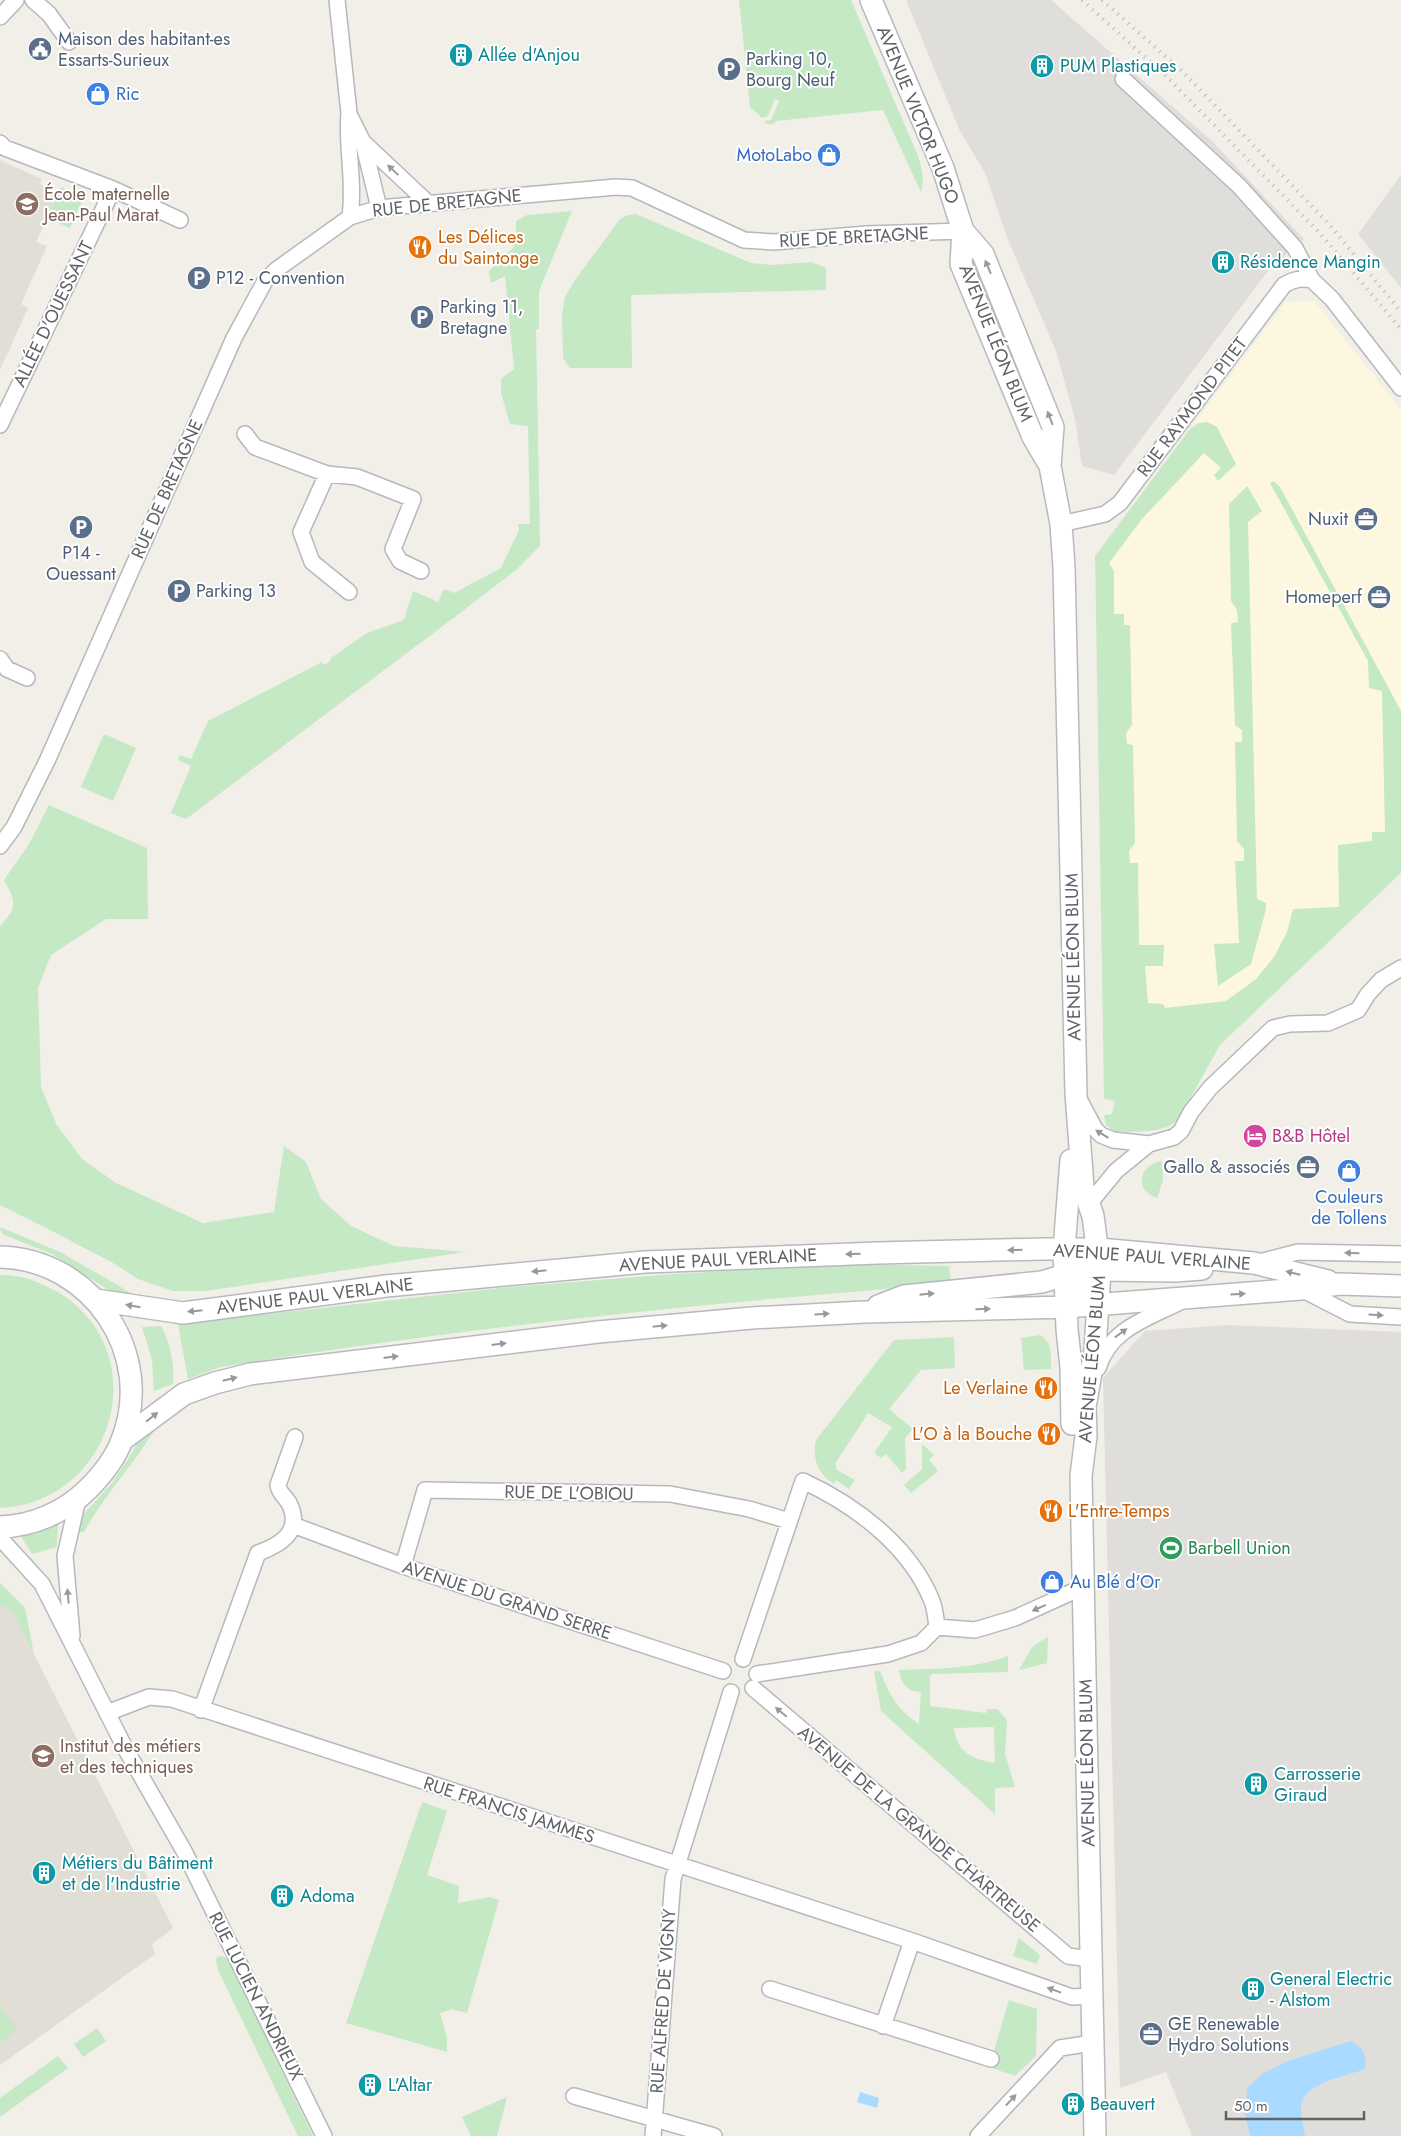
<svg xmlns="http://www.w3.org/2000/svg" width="1401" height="2136" font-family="Jost,sans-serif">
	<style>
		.commercial { fill: #fef7e0 }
		.industrial { fill: #e0deda }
		.education { fill: #e1ded6 }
		.green { fill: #c5e8c5; fill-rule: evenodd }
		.water { fill: #aadaff }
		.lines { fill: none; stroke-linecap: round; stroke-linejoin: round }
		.street-casing { stroke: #b5b8bc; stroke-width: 18 }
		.secondary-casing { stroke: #b6babf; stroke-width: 24 }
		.street { stroke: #fff; stroke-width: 15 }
		.secondary { stroke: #fff; stroke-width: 21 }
		.rail { stroke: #b6b7b8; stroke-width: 4; stroke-dasharray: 1 6; stroke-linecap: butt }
		.oneway { fill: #979a9d }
		.labels { text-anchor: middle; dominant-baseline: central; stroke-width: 4; stroke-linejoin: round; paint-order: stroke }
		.service-label { font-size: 18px; fill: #4e5e75; stroke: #fff; text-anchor: start }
		.culture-label { font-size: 18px; fill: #0d838f; stroke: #fff; text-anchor: start }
		.shop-label { font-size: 18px; fill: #366cbe; stroke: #fff; text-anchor: start }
		.street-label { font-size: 18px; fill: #5f6368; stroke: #fff }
		.education-label { font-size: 18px; fill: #785e54; stroke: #fff; text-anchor: start }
		.food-label { font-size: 18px; fill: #c56008; stroke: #fff; text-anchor: start }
		.hotel-label { font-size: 18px; fill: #b23c85; stroke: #fff; text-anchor: start }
		.leisure-label { font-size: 18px; fill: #27864d; stroke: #fff; text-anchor: start }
	</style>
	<rect width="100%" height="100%" fill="#f1efe8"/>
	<path class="commercial" d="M1314,301l87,109v463l-181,172 -42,75 -43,-18 -31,-3 -9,-543 191,-254z"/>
	<path class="industrial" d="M906,0h145l162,142 91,97 -36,32 -154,204 -32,-9 -7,-47 -19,-68 -48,-111 -23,-67 -26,-44z
		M1401,175v113l-43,-54z
		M1227,1325l174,7v804h-209l-26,-64 -46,16 -17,-710 42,-47z"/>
	<path class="education" d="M0,160l42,19 -2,5 18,9 -22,49 11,4 -26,58 7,4 -28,62z
		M0,1605l12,6 161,317 -21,16 3,10 -155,111z"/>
	<path class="green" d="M739,0h112l67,156c4,12 7,24 3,36l-38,-82 -107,11 -4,4v-1h-6l-1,-3 6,-1 8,-19 -4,-2 -7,17 -6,2 -12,-11z
		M61,187l23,10 -14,31 -23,-10z
		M572,211l-33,80v38l-3,1 4,216 -24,24 -56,43 -274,206 -15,-6 20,-47 -13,-6 2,-5 11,4 17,-38 114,-59 2,3 5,-3 2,-4 36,-25 37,-13 9,-29 25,11 6,-13 10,4 47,-25 18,-38 -1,-6h12l-2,-98 -18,-2 -9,-31v-14l13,-10 -9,-93 -14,7 -2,-12 24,-23 3,-8v-19l11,-6z
		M636,214l115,49 21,2 39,-3 15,6v22l-195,5 1,73h-62l-7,-10 -1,-43 3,-18 10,-17 45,-61 8,-4z
		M1207,422l10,5 19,37 -18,17 -4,-6 7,-7 -17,-15 -62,66 -33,44 5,8v43h10v11h6l2,100 -6,8 1,11 6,1 2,98 -6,8 1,12h8l1,82h25l-1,21h-18l3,37 15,1 2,4 61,-7 30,-22 18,-22 13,-25 6,-23 46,-2 -1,-62 34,-4v-9h13l-3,-141 -13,-3 -1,-27 -98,-178 4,-2 6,6 121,224v162l-181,172 -42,75c-14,14 -44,11 -63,12l-9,-7 -2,-10 8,-1 3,-13 -11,-2 -9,-543 95,-127 8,-6z
		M1247,486l15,25 -14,11 9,377 9,4v6l-15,55 -33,22 -4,-42 25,-1 -4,-82h9v-12l-7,-8 -2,-99h7v-12l-7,-5 -4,-102 7,-1 -1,-12 -6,-9 -2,-97z
		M104,734l32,14 -23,53 -32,-14z
		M49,805l98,43 1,71h-42l-55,36 -13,33 3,99 15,37 26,35 34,24 87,40 71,-11 10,-66 22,16 15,37 30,27 43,20 71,6 -259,39h-33l-35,-12 -25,-16 -61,-32 -52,-26v-279c18,-19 16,-24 4,-46l25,-36z
		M1162,1161l1,19 -6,18c-24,-8 -18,-34 5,-37z
		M0,1227l60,25 80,46 -25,-4 -63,-40 -50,-20z
		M839,1264l110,2 2,18c-245,19 -489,43 -730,83l-33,12 -10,-55 333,-37 164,-13z
		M0,1275c21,-1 43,8 61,19 96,62 51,209 -61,214z
		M161,1326c9,15 14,41 12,58l-19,7 -2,-31 -10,-33z
		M1040,1335c13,8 11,20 11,34l-27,1 -3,-32z
		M954,1337l1,31 -34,2 -32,39 24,20 -8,9 1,31 -4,4 -16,-19 -5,4 -7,-5 18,-26 -24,-14 -33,51 2,6 18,10 -6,9 -13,-9 -2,4c-16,-11 -22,-24 -18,-44l78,-100z
		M161,1419c-22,40 -55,73 -77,113l-9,1 5,-15 32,-35 20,-30 11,-22z
		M922,1444l12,11 -5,5 9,11 -27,22 -7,-8 18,-16z
		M58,1522l-1,25 -25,7 -12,-19 15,-2z
		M0,1583l25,25 9,46 -22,-43 -12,-6z
		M1048,1637l-1,26 -28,7 13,-23z
		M1008,1656v16l-76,2 -2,2v30l56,7 1,-4h10l10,11 -2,34 10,33 -20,1v26l-114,-103 -7,-40h6c10,25 17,38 39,53l2,-32c-14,0 -20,-9 -22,-22 37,-2 73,0 109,-14zM992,1727h2l1,36c-23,-4 -38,-10 -41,-35z
		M422,1802l25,9 -20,64 32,11 -1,17 32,-6 9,3 -32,113 -15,-4 -12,4 7,25v14l-101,-29z
		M1019,1938l21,17 -3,9 -24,-8z
		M221,1956l4,1 4,5 84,174h-15l-80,-166 -2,-9 1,-4z
		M1009,2000l28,9 -1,47 -21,20 -26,-9z
		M0,2006l17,24 -17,12z
		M97,2028l9,13 -23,16 -9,-13z
		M58,2056l10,12 -68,49v-19z
		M507,2097l-10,39h-26l-9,-19z"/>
	<path class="water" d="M1351,2041c12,6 17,15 14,28 -18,7 -66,15 -64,39 0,9 3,19 4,28h-55l-5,-22 2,-26 15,-14 26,-13z
		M860,2092l19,6 -2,10 -20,-6z"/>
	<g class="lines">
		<g class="street-casing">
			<path id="street" d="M33,0l16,14 20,28
				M337,0l12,113c-3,35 6,69 1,104
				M0,17l16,-17
				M1123,79l116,107 56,62 17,32 20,19 69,89
				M349,114l14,28 65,61
				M363,142l16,66
				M0,143l5,5 108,41
				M0,425l113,-236 67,31
				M245,434l10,13 72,27 30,3 56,22 -20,50 7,12 21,10
				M327,474l-26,58 11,30 37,30
				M1061,524l44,-10 15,-11 164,-218c10,-6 17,-7 28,-5
				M0,659l7,10 20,9
				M0,846l14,-19 33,-66 187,-423 31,-57 11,-11 74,-53 29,-9 237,-21 16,1 112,52 30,2 92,-8 97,-3
				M1079,1099l16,30 6,6 12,5 36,4 25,-7 7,-6 10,-19 19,-24 63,-60 17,-4 38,-1 30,-13 10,-16 13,-14 20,-12
				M1089,1204l27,-33 33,-27
				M1259,1262l39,-10 103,2
				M1301,1289l49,25 51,3
				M1098,1368c12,-39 48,-49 82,-66
				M293,1525l110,41 320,105
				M0,1538l42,46 83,164 59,103 140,285
				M403,1566l22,-76 245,4 79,15 40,12
				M72,1636l-7,-80 13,-57
				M743,1659l60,-178c52,24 107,65 129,120 3,8 4,18 5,26
				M757,1674l131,-20 33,-11 16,-16 38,3 40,-12 68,-31
				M753,1688l315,268 22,3
				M201,1710l57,-157c22,-8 44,-21 32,-48 -3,-7 -11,-11 -12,-20l17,-48
				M107,1713l42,-16 23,2 740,242 160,56 18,-1
				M770,1989l221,70
				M883,2026l29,-85
				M574,2096l140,40
				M653,2136l20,-257 58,-187
				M978,2136l82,-88 32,-5"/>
		</g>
		<g class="secondary-casing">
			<path id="secondary" d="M871,0l72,168 20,63 -2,33 72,173 17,29
				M963,231l20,23 70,173 -3,39 11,58 3,43 12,526 7,94 10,29 7,54 -5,80 -10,57 1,29 -5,40c5,220 8,440 14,660
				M1071,1160l-7,89 3,80 4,38 1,57
				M0,1257c91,2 156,96 122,183 -7,19 -20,35 -34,49 -23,23 -55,37 -88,38
				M96,1300l87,13 203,-27 259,-24 233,-9 165,-4h56l155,14 74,18
				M878,1306l26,-10 138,-14 33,-10 24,-23
				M1066,1307l15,-20 19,-17 75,1 27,-2
				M122,1440l62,-46 31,-11 35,-9 348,-42 154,-14 112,-6 202,-5 235,-18 39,-5 61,2"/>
		</g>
		<use href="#street" class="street"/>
		<use href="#secondary" class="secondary"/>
		<path class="rail" d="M1082,0l85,77 150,153 84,99
			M1102,0l81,72 146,152 72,88"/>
	</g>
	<defs><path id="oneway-solid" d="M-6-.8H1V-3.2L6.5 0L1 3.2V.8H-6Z" transform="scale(1.25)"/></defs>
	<g class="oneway">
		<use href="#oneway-solid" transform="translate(393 170) rotate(-137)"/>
		<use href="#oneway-solid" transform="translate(988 267) rotate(-113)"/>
		<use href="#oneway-solid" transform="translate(1050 418) rotate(-111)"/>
		<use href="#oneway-solid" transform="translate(1102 1134) rotate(-149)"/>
		<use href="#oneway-solid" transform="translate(1015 1250) rotate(179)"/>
		<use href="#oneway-solid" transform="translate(1352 1253) rotate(-179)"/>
		<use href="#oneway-solid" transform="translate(853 1254) rotate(178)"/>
		<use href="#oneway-solid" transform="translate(539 1271) rotate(174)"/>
		<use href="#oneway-solid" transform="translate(1293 1273) rotate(-166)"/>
		<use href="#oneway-solid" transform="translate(927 1294) rotate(-6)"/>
		<use href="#oneway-solid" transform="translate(1238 1294) rotate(-4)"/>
		<use href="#oneway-solid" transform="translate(133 1306) rotate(-170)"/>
		<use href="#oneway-solid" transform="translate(983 1309) rotate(-2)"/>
		<use href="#oneway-solid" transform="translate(195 1311) rotate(174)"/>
		<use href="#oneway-solid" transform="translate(822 1314) rotate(-3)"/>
		<use href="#oneway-solid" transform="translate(1376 1315) rotate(3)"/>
		<use href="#oneway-solid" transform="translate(660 1326) rotate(-6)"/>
		<use href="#oneway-solid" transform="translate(1121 1333) rotate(-36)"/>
		<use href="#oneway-solid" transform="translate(499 1344) rotate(-7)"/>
		<use href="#oneway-solid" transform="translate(391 1357) rotate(-7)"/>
		<use href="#oneway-solid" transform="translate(230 1379) rotate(-14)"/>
		<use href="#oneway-solid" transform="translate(152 1417) rotate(-38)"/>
		<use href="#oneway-solid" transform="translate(68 1596) rotate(-95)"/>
		<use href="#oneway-solid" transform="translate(1039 1608) rotate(156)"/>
		<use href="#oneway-solid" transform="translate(781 1712) rotate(-140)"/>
		<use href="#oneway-solid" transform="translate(1054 1990) rotate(-160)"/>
		<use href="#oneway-solid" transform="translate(1011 2100) rotate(-47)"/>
	</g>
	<defs>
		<g id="civic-disc" transform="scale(1.25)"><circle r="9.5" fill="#5c6f8a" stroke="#fff"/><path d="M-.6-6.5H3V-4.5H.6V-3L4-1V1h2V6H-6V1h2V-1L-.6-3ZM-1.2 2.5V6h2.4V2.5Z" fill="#fff"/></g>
		<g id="building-disc" transform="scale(1.25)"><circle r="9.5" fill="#0f9aa8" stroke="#fff"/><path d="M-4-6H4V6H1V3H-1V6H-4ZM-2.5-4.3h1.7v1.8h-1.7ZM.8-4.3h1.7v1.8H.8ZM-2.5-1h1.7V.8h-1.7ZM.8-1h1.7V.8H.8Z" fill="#fff"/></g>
		<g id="parking-disc" transform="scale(1.25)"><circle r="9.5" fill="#5c6f8a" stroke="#fff"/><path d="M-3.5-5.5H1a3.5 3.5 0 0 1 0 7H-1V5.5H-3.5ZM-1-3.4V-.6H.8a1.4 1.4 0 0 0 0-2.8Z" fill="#fff"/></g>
		<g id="shop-disc" transform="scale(1.25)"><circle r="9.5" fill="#3f7fe0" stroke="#fff"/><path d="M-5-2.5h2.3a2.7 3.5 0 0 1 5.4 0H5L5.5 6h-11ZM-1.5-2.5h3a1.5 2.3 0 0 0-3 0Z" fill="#fff"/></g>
		<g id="school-disc" transform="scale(1.25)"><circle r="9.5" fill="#8d6e63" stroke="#fff"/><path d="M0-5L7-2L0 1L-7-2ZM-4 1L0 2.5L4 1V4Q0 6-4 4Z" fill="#fff"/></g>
		<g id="restaurant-disc" transform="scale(1.25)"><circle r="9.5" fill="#e8710a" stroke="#fff"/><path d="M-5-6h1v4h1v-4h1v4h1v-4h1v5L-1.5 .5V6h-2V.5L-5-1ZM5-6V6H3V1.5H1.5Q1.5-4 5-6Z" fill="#fff"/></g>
		<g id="office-disc" transform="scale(1.25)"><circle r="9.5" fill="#5c6f8a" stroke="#fff"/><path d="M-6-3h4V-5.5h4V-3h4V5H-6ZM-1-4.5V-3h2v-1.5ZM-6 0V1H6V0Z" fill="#fff"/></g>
		<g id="hotel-disc" transform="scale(1.25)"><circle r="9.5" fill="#d1479c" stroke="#fff"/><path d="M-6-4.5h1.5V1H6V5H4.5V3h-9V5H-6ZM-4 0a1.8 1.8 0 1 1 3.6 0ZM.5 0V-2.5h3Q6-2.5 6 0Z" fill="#fff"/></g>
		<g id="stadium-disc" transform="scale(1.25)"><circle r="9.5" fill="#2e9e5b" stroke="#fff"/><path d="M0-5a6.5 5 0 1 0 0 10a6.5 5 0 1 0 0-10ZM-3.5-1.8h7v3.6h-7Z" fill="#fff"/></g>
		<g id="university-disc" transform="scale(1.25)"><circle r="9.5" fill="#8d6e63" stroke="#fff"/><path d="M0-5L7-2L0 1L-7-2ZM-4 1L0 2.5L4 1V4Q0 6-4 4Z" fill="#fff"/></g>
	</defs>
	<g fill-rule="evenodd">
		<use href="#civic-disc" x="40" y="49"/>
		<use href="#building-disc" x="461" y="55"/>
		<use href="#building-disc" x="1042" y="66"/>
		<use href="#parking-disc" x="729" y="69"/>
		<use href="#shop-disc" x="98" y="94"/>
		<use href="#shop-disc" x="829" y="155"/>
		<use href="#school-disc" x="27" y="204"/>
		<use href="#restaurant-disc" x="420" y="247"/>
		<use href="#building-disc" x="1223" y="262"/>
		<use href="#parking-disc" x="199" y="278"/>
		<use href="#parking-disc" x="422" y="317"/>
		<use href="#office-disc" x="1366" y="519"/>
		<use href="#parking-disc" x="81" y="527"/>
		<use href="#parking-disc" x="179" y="591"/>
		<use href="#office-disc" x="1379" y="597"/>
		<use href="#hotel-disc" x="1255" y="1136"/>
		<use href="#office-disc" x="1308" y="1167"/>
		<use href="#shop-disc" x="1349" y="1171"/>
		<use href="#restaurant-disc" x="1046" y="1388"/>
		<use href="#restaurant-disc" x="1049" y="1434"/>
		<use href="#restaurant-disc" x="1051" y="1511"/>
		<use href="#stadium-disc" x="1171" y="1548"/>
		<use href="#shop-disc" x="1052" y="1582"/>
		<use href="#university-disc" x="43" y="1756"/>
		<use href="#building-disc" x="1256" y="1784"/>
		<use href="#building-disc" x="44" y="1873"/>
		<use href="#building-disc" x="282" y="1896"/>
		<use href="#building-disc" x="1253" y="1989"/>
		<use href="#office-disc" x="1151" y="2034"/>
		<use href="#building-disc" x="370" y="2085"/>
		<use href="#building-disc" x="1073" y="2104"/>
	</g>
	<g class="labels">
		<g class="service-label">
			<text x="58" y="39">Maison des habitant-es<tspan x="58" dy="21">Essarts-Surieux</tspan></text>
			<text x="746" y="59">Parking 10,<tspan x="746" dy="21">Bourg Neuf</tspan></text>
			<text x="216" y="278">P12 - Convention</text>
			<text x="440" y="307">Parking 11,<tspan x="440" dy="21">Bretagne</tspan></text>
			<text x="1348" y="519" text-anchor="end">Nuxit</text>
			<text x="81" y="553" text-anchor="middle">P14 -<tspan x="81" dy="21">Ouessant</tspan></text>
			<text x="196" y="591">Parking 13</text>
			<text x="1362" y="597" text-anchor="end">Homeperf</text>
			<text x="1290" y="1167" text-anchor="end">Gallo &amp; associés</text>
			<text x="1168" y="2024">GE Renewable<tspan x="1168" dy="21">Hydro Solutions</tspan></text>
		</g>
		<g class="culture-label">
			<text x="478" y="55">Allée d'Anjou</text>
			<text x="1060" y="66">PUM Plastiques</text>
			<text x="1240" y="262">Résidence Mangin</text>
			<text x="1274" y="1774">Carrosserie<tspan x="1274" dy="21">Giraud</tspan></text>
			<text x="62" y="1863">Métiers du Bâtiment<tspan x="62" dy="21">et de l'Industrie</tspan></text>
			<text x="300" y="1896">Adoma</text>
			<text x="1270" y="1979">General Electric<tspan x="1270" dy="21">- Alstom</tspan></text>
			<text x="388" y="2085">L'Altar</text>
			<text x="1090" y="2104">Beauvert</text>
		</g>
		<g class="shop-label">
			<text x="116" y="94">Ric</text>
			<text x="812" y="155" text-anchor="end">MotoLabo</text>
			<text x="1349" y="1197" text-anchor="middle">Couleurs<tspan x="1349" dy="21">de Tollens</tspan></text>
			<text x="1070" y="1582">Au Blé d'Or</text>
		</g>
		<g class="street-label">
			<text transform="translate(918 115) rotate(68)">AVENUE VICTOR HUGO</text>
			<text transform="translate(447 203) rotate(-6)">RUE DE BRETAGNE</text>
			<text transform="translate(854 237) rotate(-3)">RUE DE BRETAGNE</text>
			<text transform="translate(53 314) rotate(-64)">ALLÉE D'OUESSANT</text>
			<text transform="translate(996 343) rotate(68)">AVENUE LÉON BLUM</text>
			<text transform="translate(1192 407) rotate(-53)">RUE RAYMOND PITET</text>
			<text transform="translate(167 489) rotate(-66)">RUE DE BRETAGNE</text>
			<text transform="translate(1073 957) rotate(-91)">AVENUE LÉON BLUM</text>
			<text transform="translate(1152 1257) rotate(4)">AVENUE PAUL VERLAINE</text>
			<text transform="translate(718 1260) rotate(-3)">AVENUE PAUL VERLAINE</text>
			<text transform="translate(315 1296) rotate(-7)">AVENUE PAUL VERLAINE</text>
			<text transform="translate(1092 1359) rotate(-85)">AVENUE LÉON BLUM</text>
			<text transform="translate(569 1493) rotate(1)">RUE DE L'OBIOU</text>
			<text transform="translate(507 1600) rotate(18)">AVENUE DU GRAND SERRE</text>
			<text transform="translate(1087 1763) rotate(-91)">AVENUE LÉON BLUM</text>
			<text transform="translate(509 1810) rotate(18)">RUE FRANCIS JAMMES</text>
			<text transform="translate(919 1829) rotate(40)">AVENUE DE LA GRANDE CHARTREUSE</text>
			<text transform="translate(256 1996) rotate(63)">RUE LUCIEN ANDRIEUX</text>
			<text transform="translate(663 2001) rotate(-86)">RUE ALFRED DE VIGNY</text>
		</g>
		<g class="education-label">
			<text x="44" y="194">École maternelle<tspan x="44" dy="21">Jean-Paul Marat</tspan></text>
			<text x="60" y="1746">Institut des métiers<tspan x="60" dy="21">et des techniques</tspan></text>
		</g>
		<g class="food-label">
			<text x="438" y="237">Les Délices<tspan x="438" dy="21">du Saintonge</tspan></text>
			<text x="1028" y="1388" text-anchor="end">Le Verlaine</text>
			<text x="1032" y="1434" text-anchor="end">L'O à la Bouche</text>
			<text x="1068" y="1511">L'Entre-Temps</text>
		</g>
		<g class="hotel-label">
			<text x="1272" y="1136">B&amp;B Hôtel</text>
		</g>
		<g class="leisure-label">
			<text x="1188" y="1548">Barbell Union</text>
		</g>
	</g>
	<path d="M1226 2111v8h138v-8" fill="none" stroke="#5f6368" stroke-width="2.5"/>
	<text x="1234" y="2111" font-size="15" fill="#5f6368" stroke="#ffffff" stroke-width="4" paint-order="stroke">50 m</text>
</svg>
